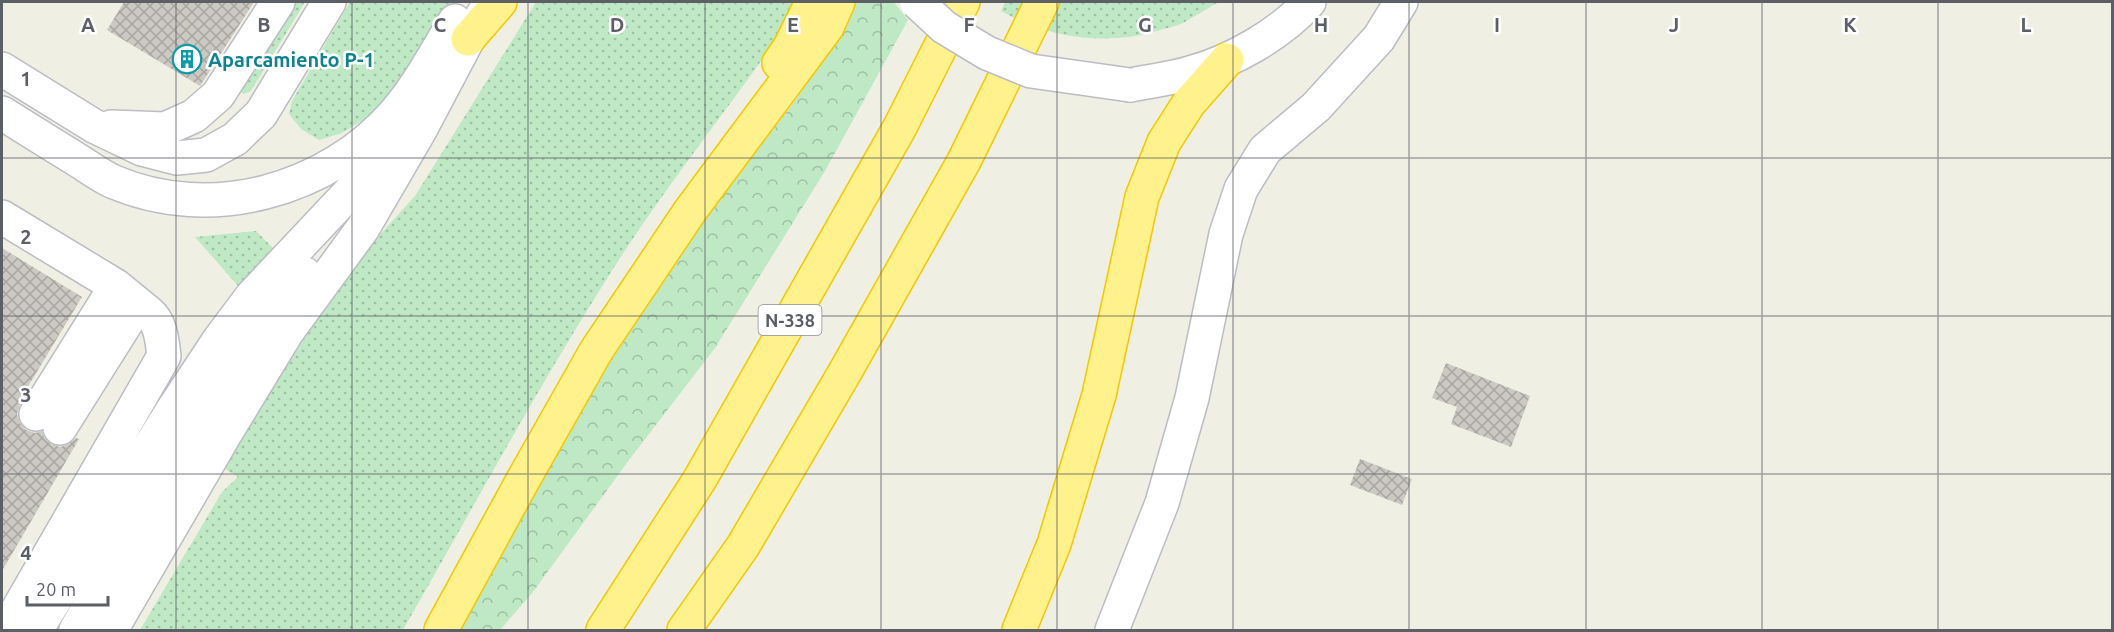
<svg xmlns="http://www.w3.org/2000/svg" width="2114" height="632" font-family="Ubuntu,sans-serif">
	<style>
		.grass { fill: url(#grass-dots) }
		.forest { fill: url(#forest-crowns) }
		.building { fill: url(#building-cross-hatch) }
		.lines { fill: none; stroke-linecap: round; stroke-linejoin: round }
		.minor-casing { stroke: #bcbdc4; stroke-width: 36 }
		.highway-casing { stroke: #f4c700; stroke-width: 36 }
		.minor { stroke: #fff; stroke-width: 33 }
		.highway { stroke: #fff18c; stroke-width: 33 }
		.minor-bridge-casing { stroke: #bcbdc4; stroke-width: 36; stroke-linecap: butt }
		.minor-bridge { stroke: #fff; stroke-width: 33 }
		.grid { fill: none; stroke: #5c5f66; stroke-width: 1.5; stroke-opacity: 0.55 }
		.labels { text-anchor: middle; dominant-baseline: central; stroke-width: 5; stroke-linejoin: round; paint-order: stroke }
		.shield { fill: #fff; stroke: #8d8f94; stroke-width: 1.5 }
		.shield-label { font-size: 18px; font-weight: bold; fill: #5c5f66 }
		.culture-label { font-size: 20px; font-weight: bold; fill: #0d838f; stroke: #fff; text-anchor: start }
		.grid-label { font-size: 20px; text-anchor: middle; font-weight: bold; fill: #5c5f66; stroke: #fff; stroke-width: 5; stroke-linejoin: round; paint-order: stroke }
	</style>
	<defs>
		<pattern id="grass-dots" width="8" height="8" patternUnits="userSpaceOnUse" patternTransform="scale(1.5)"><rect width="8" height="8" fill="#bee9c4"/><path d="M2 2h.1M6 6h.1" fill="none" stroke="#9ec0a3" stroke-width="1.8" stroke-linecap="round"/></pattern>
		<pattern id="forest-crowns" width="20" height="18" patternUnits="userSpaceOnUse" patternTransform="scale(1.5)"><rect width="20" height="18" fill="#bee9c4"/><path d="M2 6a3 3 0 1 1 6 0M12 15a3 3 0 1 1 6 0" fill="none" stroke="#9ec0a3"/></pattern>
		<pattern id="building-cross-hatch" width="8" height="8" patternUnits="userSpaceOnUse" patternTransform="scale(1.5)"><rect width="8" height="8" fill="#cbc9c1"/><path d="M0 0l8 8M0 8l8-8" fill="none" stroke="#a8a6a1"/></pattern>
	</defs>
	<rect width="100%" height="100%" fill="#f0efe4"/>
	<path class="grass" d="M290,2h15l-54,89 -7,3 -4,-2 -1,-4z
		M350,2h104l-66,103 -46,28 -23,7 -18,-11 -12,-15 3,-13z
		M536,2h256l-6,18 -12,23c-56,79 -117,155 -168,237 -72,114 -136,233 -203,350h-263l82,-138 16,-15 -16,-10 126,-197 67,-74z
		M1005,2h214c-12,6 -23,14 -36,21 -8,4 -18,5 -26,8 -53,15 -108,7 -156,-20z
		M256,231l17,17 -34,39 -44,-50z"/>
	<path class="forest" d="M857,2h37l14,18 -83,151 -110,177 -86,112 -96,132 -33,38h-44l150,-262 112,-167 74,-96 55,-79z"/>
	<path class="building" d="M124,2h130l-54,84 -93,-56z
		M2,248l80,49 -64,106 2,1 -3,10 3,9 6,7 9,3 7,-2 2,6 7,7 9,3 9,-3 7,-6 3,1 -77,132z
		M1446,363l84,33 -19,51 -60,-23 6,-17 -25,-9z
		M1360,459l52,20 -10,26 -52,-20z"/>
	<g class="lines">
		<g class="minor-casing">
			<path id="minor" d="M2,69l92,57 48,23 35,9 29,-3 29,-16 26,-25 68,-112
				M1130,85c20,-4 40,-6 60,-12 41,-11 91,-39 119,-71
				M2,113c25,16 51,32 77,48 11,7 23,16 35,21 97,41 213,9 281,-69 24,-28 41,-61 60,-92
				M111,127l54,2 29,-13 24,-21 60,-93
				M2,217l114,69 33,27c12,10 13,28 15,43l-155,269
				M36,414l80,-128
				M60,428l78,-124
				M36,630l138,-222 45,-68 33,-44 113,-120 33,-44
				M76,630l117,-203 74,-109 38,-44
				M111,630l114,-196 62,-102 76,-104 57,-98 48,-91 16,-26
				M1112,630l50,-127 30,-105 34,-164 15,-45 24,-39 51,-43 63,-69 22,-36"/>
		</g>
		<g class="highway-casing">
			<path id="highway" d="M468,39l32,-37
				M779,63l11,-16 22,-45
				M441,630l82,-150 73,-129 94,-140 137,-184 11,-25
				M603,630l97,-151 200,-352 63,-125
				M684,630l59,-84 102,-174 119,-211 78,-159
				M1019,630l35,-86 45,-149 43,-198 22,-55 25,-39 38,-43"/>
		</g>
		<use href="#minor" class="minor"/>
		<use href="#highway" class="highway"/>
		<g class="minor-bridge-casing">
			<path id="minor-bridge" d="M917,2l27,25 43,26 44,18 99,14"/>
		</g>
		<use href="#minor-bridge" class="minor-bridge"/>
	</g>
	<path class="grid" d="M176,2v628M352,2v628M528,2v628M705,2v628M881,2v628M1057,2v628M1233,2v628M1409,2v628M1586,2v628M1762,2v628M1938,2v628M2,158h2110M2,316h2110M2,474h2110"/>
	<defs>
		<g id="building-ring" transform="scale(1.5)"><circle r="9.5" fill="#fff" stroke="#0f9aa8" stroke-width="1.5"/><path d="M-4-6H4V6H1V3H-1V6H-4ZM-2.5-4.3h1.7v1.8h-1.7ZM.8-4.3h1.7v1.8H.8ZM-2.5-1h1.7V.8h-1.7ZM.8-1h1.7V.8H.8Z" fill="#0f9aa8"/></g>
	</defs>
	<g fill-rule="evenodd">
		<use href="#building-ring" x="187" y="59"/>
	</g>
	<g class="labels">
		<rect class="shield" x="758.5" y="305" width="63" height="30" rx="4.5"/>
		<g class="shield-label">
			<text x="790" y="320">N-338</text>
		</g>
		<g class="culture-label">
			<text x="208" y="59">Aparcamiento P-1</text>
		</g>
	</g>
	<g class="grid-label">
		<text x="88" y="32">A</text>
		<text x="264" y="32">B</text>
		<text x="440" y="32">C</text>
		<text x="617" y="32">D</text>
		<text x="793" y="32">E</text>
		<text x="969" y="32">F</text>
		<text x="1145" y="32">G</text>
		<text x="1321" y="32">H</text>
		<text x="1497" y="32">I</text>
		<text x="1674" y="32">J</text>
		<text x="1850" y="32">K</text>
		<text x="2026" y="32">L</text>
		<text x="26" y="86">1</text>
		<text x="26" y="244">2</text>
		<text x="26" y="402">3</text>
		<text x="26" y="560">4</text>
	</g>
	<rect width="2114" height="632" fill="none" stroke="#5c5f66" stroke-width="6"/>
	<path d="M27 596v9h81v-9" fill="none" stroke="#5c5f66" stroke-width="3"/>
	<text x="36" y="596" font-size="18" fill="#5c5f66" stroke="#ffffff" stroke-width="4.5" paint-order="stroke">20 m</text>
</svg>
